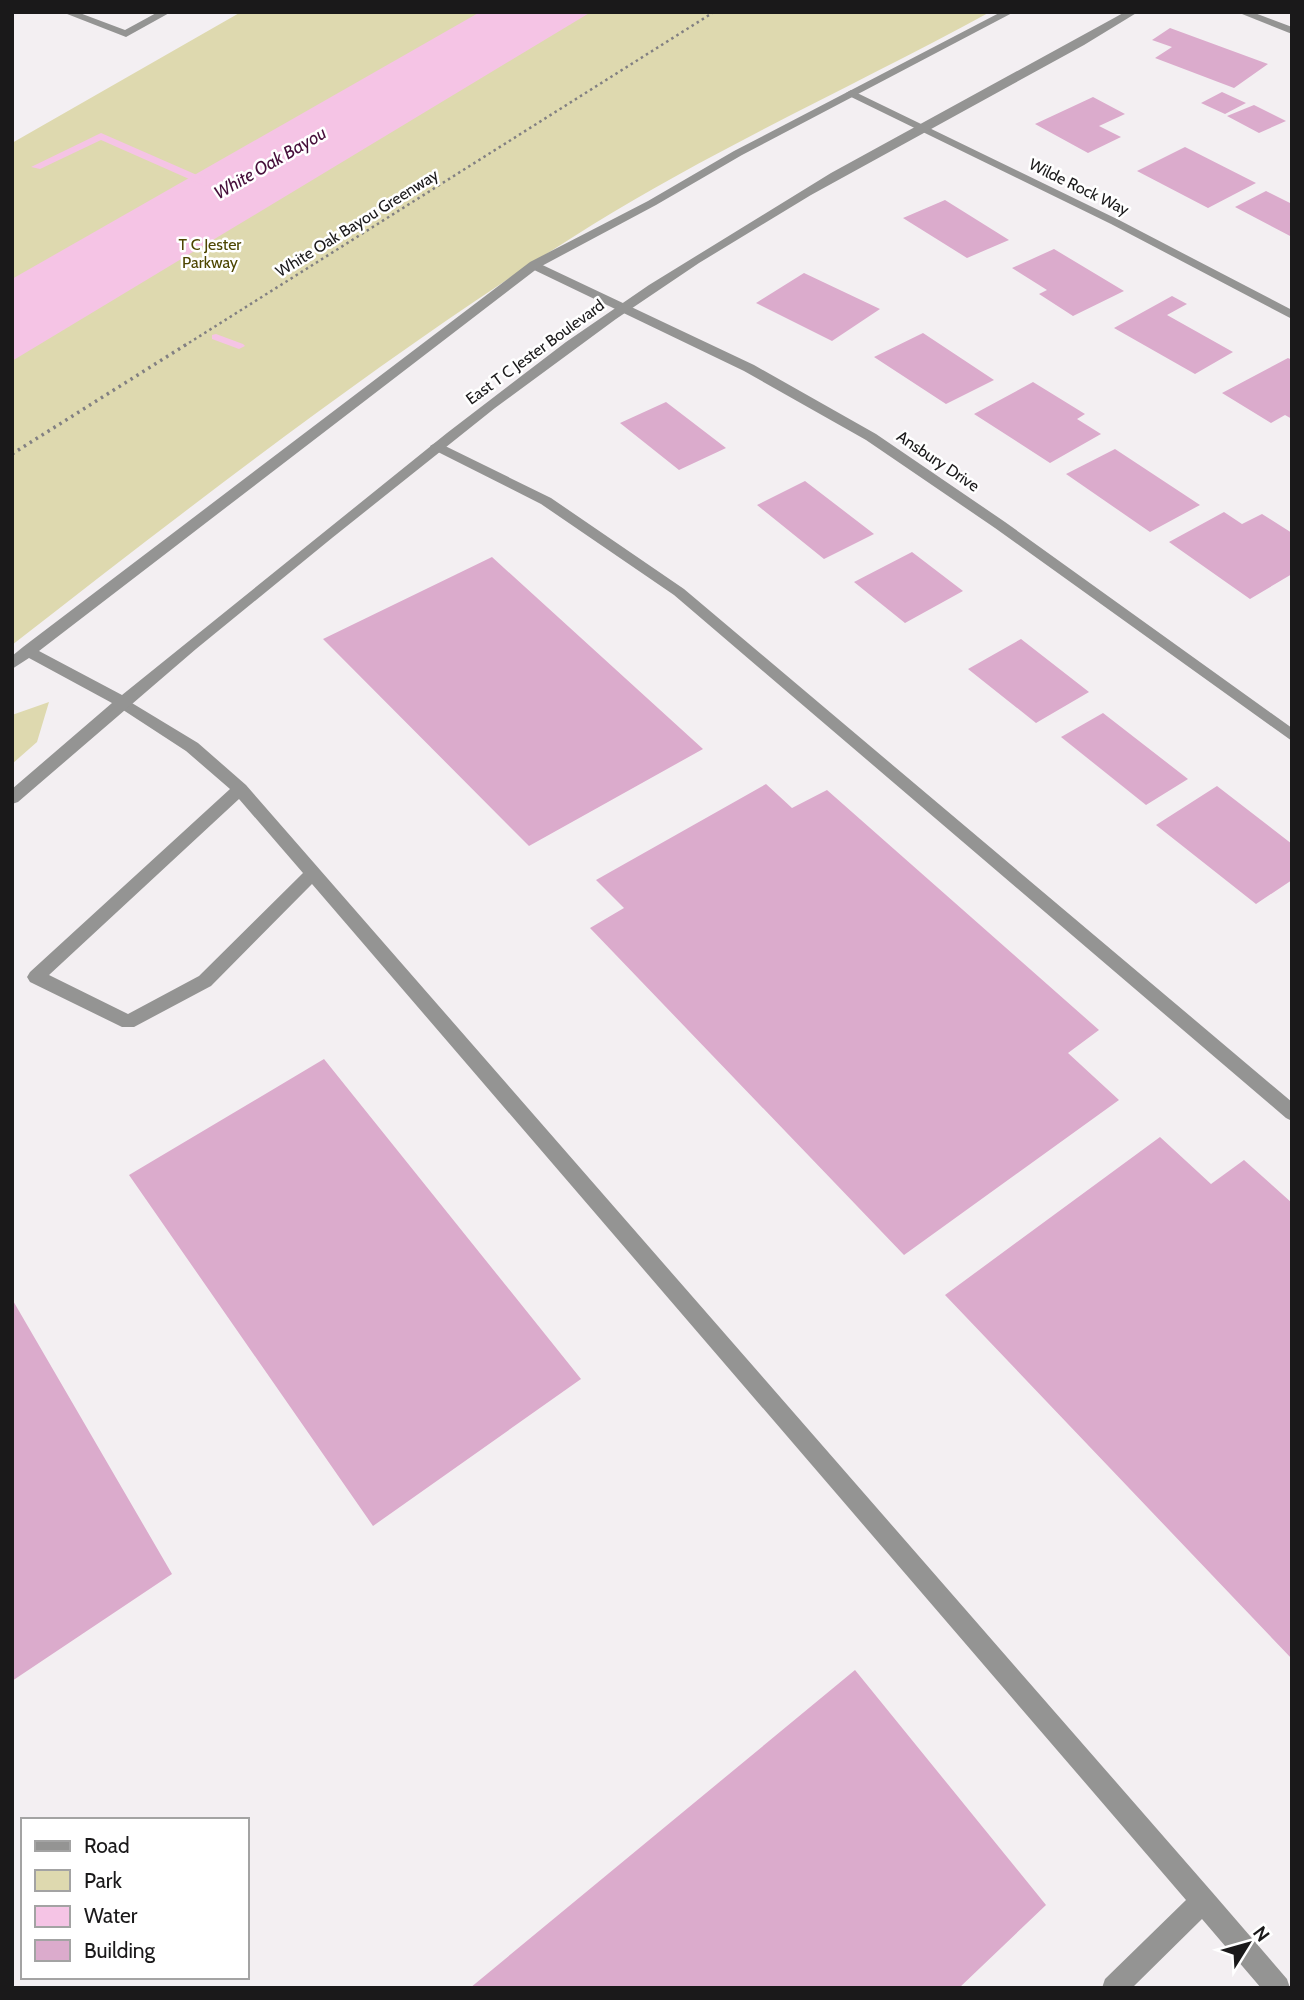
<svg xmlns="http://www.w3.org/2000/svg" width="1304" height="2000" font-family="Cabin,sans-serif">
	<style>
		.green { fill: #ded9af }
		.water { fill: #f5c4e5 }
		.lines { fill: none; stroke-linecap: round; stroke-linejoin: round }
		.stream { fill: #f5c4e5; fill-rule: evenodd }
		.building { fill: #dbabcc }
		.path-far1 { stroke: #828082; stroke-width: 2.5; stroke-dasharray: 2.5 3.5; stroke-linecap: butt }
		.path { stroke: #828082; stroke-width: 3.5; stroke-dasharray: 2.5 4.5; stroke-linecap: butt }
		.service { fill: #949493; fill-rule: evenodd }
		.minor { fill: #949493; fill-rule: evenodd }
		.tertiary { fill: #949493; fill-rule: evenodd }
		.labels { text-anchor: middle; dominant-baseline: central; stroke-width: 5; stroke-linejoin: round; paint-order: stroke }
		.far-street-label { font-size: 16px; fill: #1a191a; stroke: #fff }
		.far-park-label { font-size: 16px; fill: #4e4602; stroke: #fff }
		.far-water-label { font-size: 18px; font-style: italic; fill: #460e3a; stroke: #fff }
	</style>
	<rect width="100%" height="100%" fill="#f3eff2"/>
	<path class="green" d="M241,12h749c-132,72 -270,134 -398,213 -202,126 -392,274 -580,420v-502z
		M49,702l-12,40 -25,22v-49z"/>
	<path class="water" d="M480,12h111l-579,349v-82z"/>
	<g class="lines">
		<path class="stream" d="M101,133l112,49 1,2 -9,2 -104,-46 -61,29 -9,-2z
			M216,334l27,10 2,2 -6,3 -27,-10v-4z"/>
	</g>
	<path class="building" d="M1170,28l98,36 -34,24 -79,-30 17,-11 -20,-7z
		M1222,92l24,11 -21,11 -24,-11z
		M1093,97l32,17 -26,12 22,11 -33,16 -53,-29z
		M1254,105l32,16 -27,12 -32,-17z
		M1185,147l71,36 -48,25 -71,-37z
		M1266,191l26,13v33l-57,-30z
		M945,200l64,40 -42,18 -64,-40z
		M1054,249l70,42 -51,25 -34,-22 8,-4 -35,-22z
		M804,273l76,36 -48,32 -76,-38z
		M1172,296l15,8 -20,11 66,37 -38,22 -81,-46z
		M923,333l71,47 -48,24 -72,-47z
		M1288,358l4,2v59l-7,-4 -14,8 -49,-30z
		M1033,382l52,32 -8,5 24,15 -51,29 -76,-49z
		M666,402l60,46 -47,22 -59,-47z
		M1115,449l85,56 -50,27 -84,-58z
		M805,481l69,53 -50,25 -67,-54z
		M1224,512l18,12 20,-10 30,19v41l-42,25 -81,-57z
		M912,552l51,39 -58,32 -51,-41z
		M492,557l211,192 -174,97 -206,-207z
		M1021,639l68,53 -53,31 -68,-54z
		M1103,713l85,66 -42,26 -85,-68z
		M766,784l26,24 35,-18 272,240 -31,23 51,47 -215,155 -314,-327 34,-20 -28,-28z
		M1217,786l75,58v36l-36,24 -100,-79z
		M324,1059l257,320 -208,147 -244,-351z
		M1160,1137l51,47 33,-24 48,43v456l-347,-364z
		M12,1299l160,275 -160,107z
		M855,1670l191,235 -87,83h-489z"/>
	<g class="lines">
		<path class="path-far1" d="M184,346l530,-334"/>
		<path class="path" d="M12,454l175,-110"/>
		<path class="service" d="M62,12h15l48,18 33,-18h13l-45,25z
			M437,442l114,56 133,91 608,513v19l-6,-3 -612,-523 -133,-91 -109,-55 -2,-3z
			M122,697l76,46 48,42 966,1107 75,87 3,9h-29l-59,-69 -70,69h-30l3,-9 81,-79 -874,-1016 -101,102 -77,41h-12l-92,-45 -3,-5 3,-5 200,-183 -44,-38 -69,-45 -3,-4zM239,799l64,74 -104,103 -71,38 -79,-39z"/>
		<path class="minor" d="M1237,12h15l40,15v7z
			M851,90l268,130 173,90v9l-181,-95 -264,-129 -1,-2z
			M534,261l220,104 122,69 129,88 287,206v13l-297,-213 -129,-88 -122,-69 -214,-103 -2,-3z"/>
		<path class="tertiary" d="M1001,12h13l-272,143 -86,50 -118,63 -499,383 83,44 325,-262 119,-91 83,-57 182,-112 294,-161h13l-54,33 -273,150 -112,68 -83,56 -121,89 -163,130 -136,111 -178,153 -6,2v-15l100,-86 -83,-45 -17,11v-13l11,-9 507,-385 118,-61 86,-50z"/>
	</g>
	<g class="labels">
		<g class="far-street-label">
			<text transform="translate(1079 187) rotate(26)">Wilde Rock Way</text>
			<text transform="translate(357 223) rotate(-32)">White Oak Bayou Greenway</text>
			<text transform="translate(535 352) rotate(-36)">East T C Jester Boulevard</text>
			<text transform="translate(938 461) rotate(34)">Ansbury Drive</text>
		</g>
		<g class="far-park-label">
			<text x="210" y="244">T C Jester<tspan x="210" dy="18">Parkway</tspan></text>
		</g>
		<g class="far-water-label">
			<text transform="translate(270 163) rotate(-30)">White Oak Bayou</text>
		</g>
	</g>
	<rect width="1304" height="2000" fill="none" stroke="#1a191a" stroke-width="28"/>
	<rect x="21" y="1818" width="228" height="161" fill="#ffffff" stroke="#a3a3a3" stroke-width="2"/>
	<rect x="35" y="1841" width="35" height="10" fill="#949493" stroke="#a3a3a3" stroke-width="2"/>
	<text x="84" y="1853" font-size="21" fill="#1a191a">Road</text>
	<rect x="35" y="1870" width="35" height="21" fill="#ded9af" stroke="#a3a3a3" stroke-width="2"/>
	<text x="84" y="1888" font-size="21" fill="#1a191a">Park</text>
	<rect x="35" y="1906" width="35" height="21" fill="#f5c4e5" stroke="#a3a3a3" stroke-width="2"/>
	<text x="84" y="1923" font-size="21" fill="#1a191a">Water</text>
	<rect x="35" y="1940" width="35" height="21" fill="#dbabcc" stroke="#a3a3a3" stroke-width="2"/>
	<text x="84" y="1958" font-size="21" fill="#1a191a">Building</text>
	<g transform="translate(1248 1944) rotate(53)" stroke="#ffffff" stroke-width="5" paint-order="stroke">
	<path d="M0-5L12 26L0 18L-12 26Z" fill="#1a191a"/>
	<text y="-10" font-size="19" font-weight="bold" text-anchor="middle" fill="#1a191a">N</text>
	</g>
</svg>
